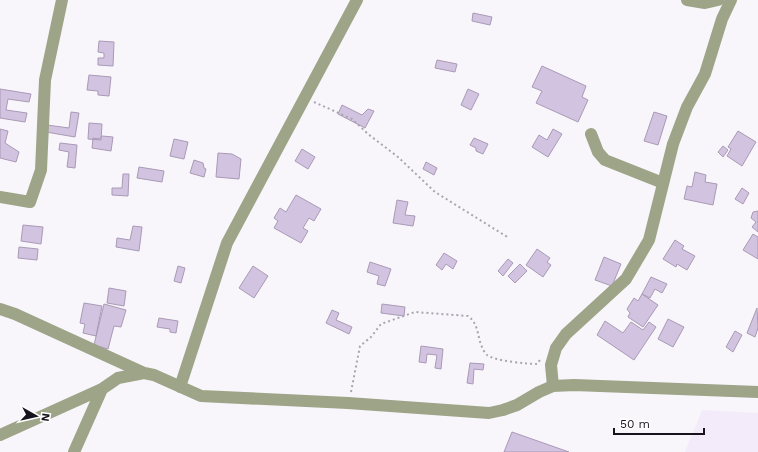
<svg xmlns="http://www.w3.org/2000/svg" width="758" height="452" font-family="'Work Sans',sans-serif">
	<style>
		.built { fill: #f3ebfa }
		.building { fill: #d2c3e0; stroke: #a99ab6 }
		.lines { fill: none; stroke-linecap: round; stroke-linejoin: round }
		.path { stroke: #a9a5ad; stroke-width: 2; stroke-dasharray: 2 3; stroke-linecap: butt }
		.minor { stroke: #9da487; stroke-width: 12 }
	</style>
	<rect width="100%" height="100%" fill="#f8f5fb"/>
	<path class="built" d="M702,410l56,3v39h-73z"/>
	<path class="building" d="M473,13l19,4 -2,8 -18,-4z
		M99,41l15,1 -1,24 -15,-1v-7h6v-5l-6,-1z
		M437,60l20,4 -2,8 -20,-4z
		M542,66l44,20 -4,11 6,3 -10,22 -42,-19 6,-12 -10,-4z
		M89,75l22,2 -2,19 -11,-1v-4l-11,-1z
		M0,89l31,5 -2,8 -21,-3 -2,11 21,3 -2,9 -25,-4z
		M468,89l11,5 -8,16 -10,-5z
		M342,105l20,10 6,-6 6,2 -9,17 -27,-14z
		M71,112l8,1 -4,24 -29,-5 1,-7 22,3z
		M654,112l13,4 -9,29 -14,-4z
		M89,123l13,1 -1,16 -13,-1z
		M0,129l8,2 -3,12 14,9 -3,10 -16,-4z
		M553,129l9,5 -14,23 -16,-10 7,-12 8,5z
		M738,131l18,11 -14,24 -15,-10 4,-7 -3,-2z
		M102,136l11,1 -2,14 -19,-3 1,-10 6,1z
		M474,138l14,6 -5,10 -7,-3v-3l-6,-3z
		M174,139l14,3 -4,17 -14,-3z
		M60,143l17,2 -2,23 -8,-1 2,-15 -10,-2z
		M723,146l5,4 -5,7 -5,-5z
		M302,149l13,8 -7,12 -13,-8z
		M218,153l14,1 9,5 -2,20 -23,-2z
		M194,160l9,3 1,5 2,1 -2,8 -14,-4z
		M426,162l11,6 -3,7 -11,-6z
		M139,167l25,4 -2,11 -25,-4z
		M695,172l11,3 -1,7 12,2 -4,21 -29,-6 3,-13 5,1z
		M123,174h6l-1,22 -16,-1v-7h10z
		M742,188l7,5 -6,11 -8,-5z
		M296,195l25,14 -7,12 -5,-3 -6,10 5,3 -7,12 -27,-15 4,-7 -4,-3 6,-10 6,4z
		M397,200l11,2 -3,13 10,1 -2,10 -20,-3z
		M758,211v21l-6,-5 4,-5 -5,-4 2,-6z
		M23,225l20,2 -2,17 -20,-3z
		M133,226l9,1 -3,24 -23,-4 1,-9 13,2z
		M753,234l5,3v22l-15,-9z
		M675,240l9,6 -2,3 13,7 -8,14 -10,-6 -1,3 -13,-8z
		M19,247l19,2 -1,11 -19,-2z
		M537,249l13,9 -3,4 4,3 -8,12 -17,-12z
		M444,253l13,8 -4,8 -7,-5 -4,6 -6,-5z
		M604,257l17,7 -9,22 -17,-6z
		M508,259l5,4 -10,13 -5,-5z
		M370,262l21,7 -6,17 -8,-2 2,-8 -12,-4z
		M520,264l7,7 -12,12 -7,-7z
		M178,266l7,2 -4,15 -7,-2z
		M253,266l15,10 -14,22 -15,-10z
		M651,277l16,7 -5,9 -7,-4 -5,9 -8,-4z
		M109,288l17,3 -2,15 -17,-3z
		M642,294l16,11 -15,22 -15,-10 2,-4 -3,-4 7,-11 4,3z
		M84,303l18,3 -6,30 -13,-3 2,-9 -5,-1z
		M104,304l22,6 -5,17 -7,-1 -6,23 -14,-4z
		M382,304l23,3 -1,9 -23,-3z
		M757,308l1,20 -3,9 -8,-4z
		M332,310l7,3 -3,7 16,7 -3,7 -23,-11z
		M159,318l19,3 -2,12 -6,-1v-3l-13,-2z
		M668,319l16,8 -11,20 -15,-8z
		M605,321l18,12 8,-11 12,8 6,-8 7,5 -22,33 -37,-25z
		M735,331l7,4 -9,17 -7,-5z
		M421,346l22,3 -2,20 -6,-1 2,-13 -10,-1 -1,9 -7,-1z
		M470,363l14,1 -1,6 -9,-1 -1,15 -6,-1z
		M512,432l57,20h-65z"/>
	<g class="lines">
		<path class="path" d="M314,102l38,17 16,15 30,23 37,35 74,46
			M351,392l9,-46 11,-9 10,-13 34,-12 53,4c11,8 9,20 14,31 1,3 3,6 5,8 7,6 41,9 50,9l3,-4"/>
		<path class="minor" d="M687,0l18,3 13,-3
			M591,134l7,18 7,8 58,23
			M0,197l30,5 11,-32 4,-90 17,-80
			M0,309l15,5 129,59
			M553,386l-2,-21 5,-17 10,-14 60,-55 23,-39 24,-96 14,-37 18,-33 17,-55 9,-19
			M180,387l47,-144 130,-243
			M0,435l102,-46
			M74,452l28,-63 16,-11 26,-5 10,2 47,21 147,7 141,10 14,-3 14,-5 22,-13 14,-6 21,-1 184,7"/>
	</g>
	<g transform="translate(36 416) rotate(98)" stroke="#ffffff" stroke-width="3" paint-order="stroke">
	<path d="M0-3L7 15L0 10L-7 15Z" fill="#17121c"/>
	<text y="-6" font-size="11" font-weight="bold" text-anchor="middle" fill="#17121c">N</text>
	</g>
	<path d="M614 428v6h90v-6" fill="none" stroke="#17121c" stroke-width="2"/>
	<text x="620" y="428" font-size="12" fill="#17121c" stroke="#ffffff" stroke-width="3" paint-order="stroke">50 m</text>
</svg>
